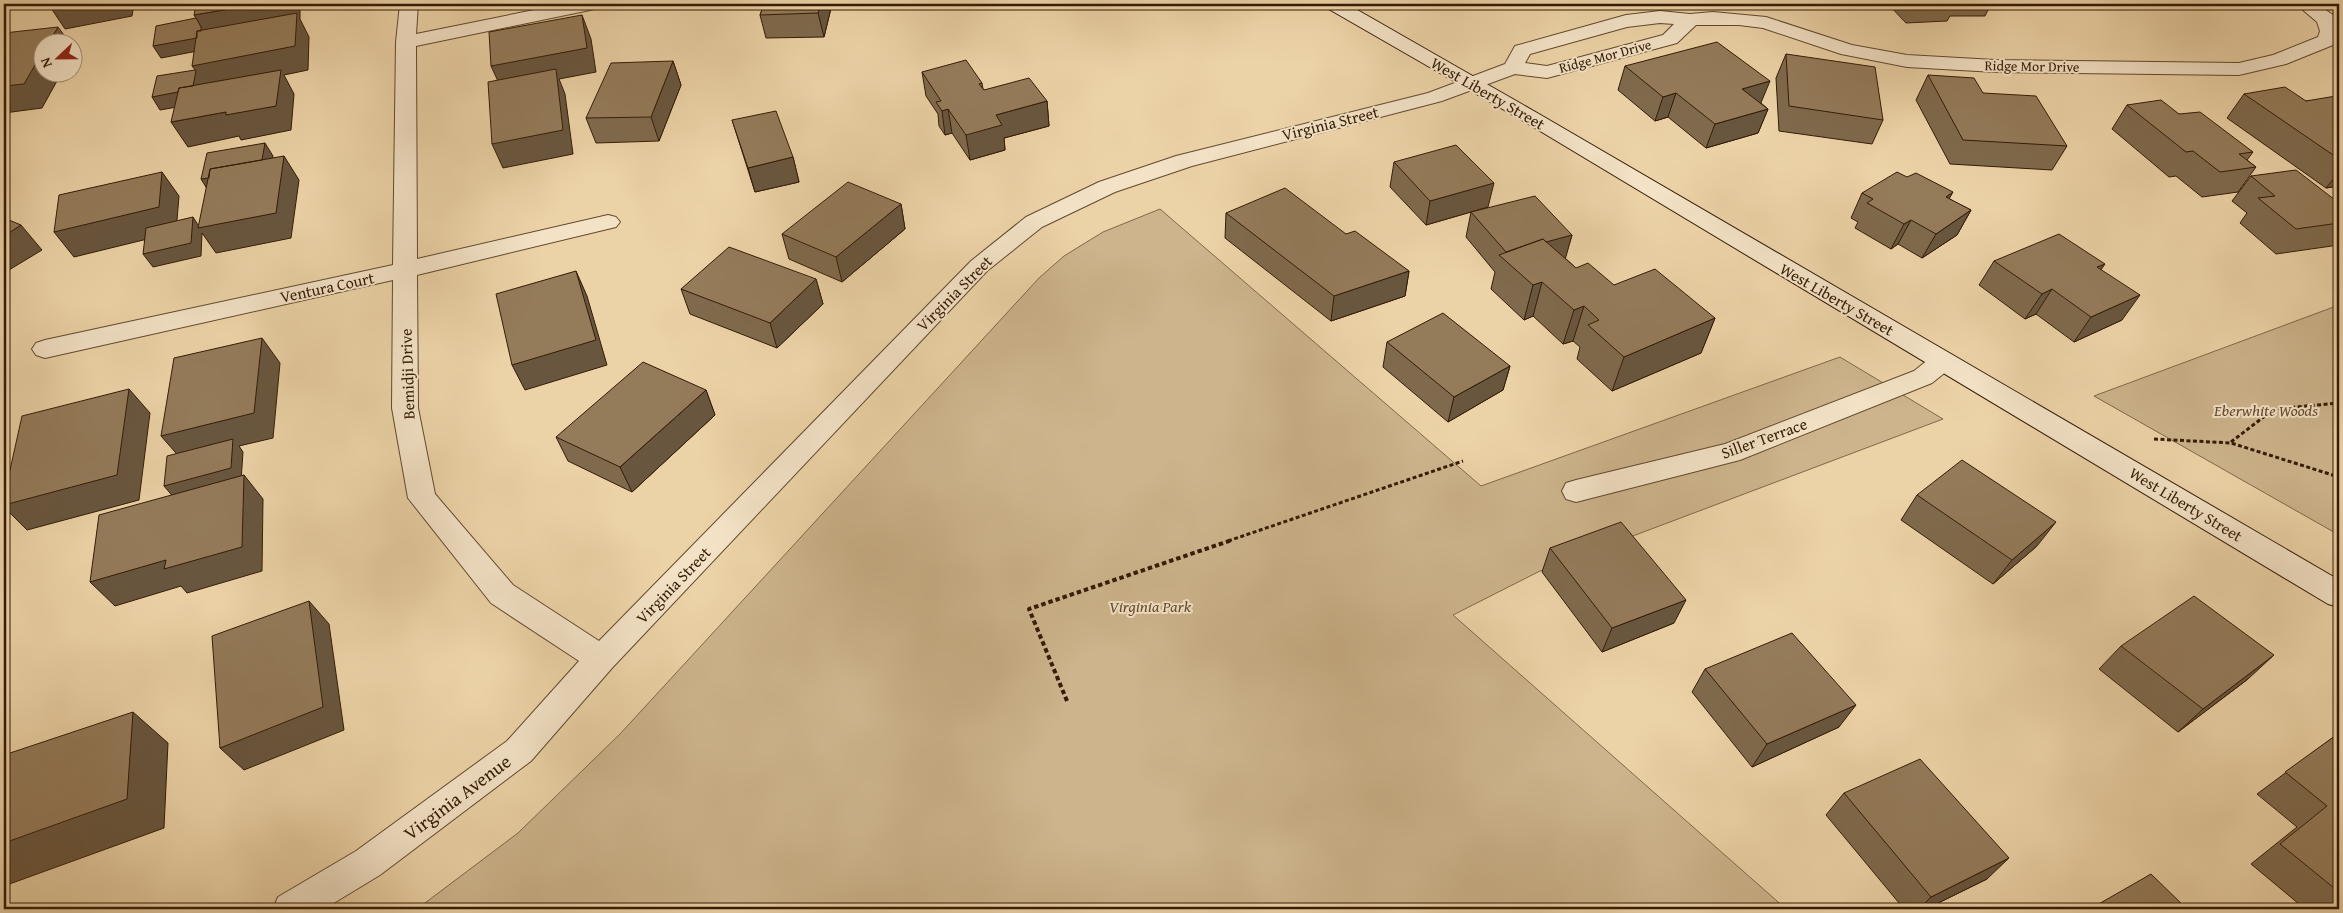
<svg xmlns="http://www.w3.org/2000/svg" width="2343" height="913" font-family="'Gentium Book Plus',serif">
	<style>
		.green { fill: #cdb48c; stroke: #806849 }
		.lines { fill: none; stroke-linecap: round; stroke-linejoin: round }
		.minor-casing { stroke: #62492e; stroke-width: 2 }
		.secondary-casing { stroke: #341b06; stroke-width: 2 }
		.path-far1 { stroke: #341b06; stroke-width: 3; stroke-dasharray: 4 2.5; stroke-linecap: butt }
		.path { stroke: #341b06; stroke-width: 4; stroke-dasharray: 4.5 3; stroke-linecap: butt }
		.minor { fill: #f3e2c6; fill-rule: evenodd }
		.secondary { fill: #f3e2c6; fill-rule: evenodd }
		.wall { fill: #7f6a4d; stroke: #341b06 }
		.shaded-wall { fill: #68563f; stroke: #341b06 }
		.building { fill: #947b5a; stroke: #341b06 }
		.labels { text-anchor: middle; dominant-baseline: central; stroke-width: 4; stroke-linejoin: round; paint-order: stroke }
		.far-street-label { font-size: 14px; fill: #341b06; stroke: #f3e2c6 }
		.street-label { font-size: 16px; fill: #341b06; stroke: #f3e2c6 }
		.park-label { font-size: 16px; font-style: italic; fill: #62492e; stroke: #f3e2c6 }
		.near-street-label { font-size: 19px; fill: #341b06; stroke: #f3e2c6 }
	</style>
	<rect width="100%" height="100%" fill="#ecd3a7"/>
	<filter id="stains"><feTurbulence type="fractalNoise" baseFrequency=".004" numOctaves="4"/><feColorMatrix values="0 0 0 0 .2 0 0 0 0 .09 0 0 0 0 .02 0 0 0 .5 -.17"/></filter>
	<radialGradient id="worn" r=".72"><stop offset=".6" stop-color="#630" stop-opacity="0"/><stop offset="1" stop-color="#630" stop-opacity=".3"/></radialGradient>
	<path class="green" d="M1160,209l321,277 359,-129 103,62 -403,152 -87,44 333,294h-1369l101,-76 102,-99 419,-456 25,-22 39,-24z
		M2339,305v230l-245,-139z"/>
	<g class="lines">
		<g class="minor-casing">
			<path id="minor" d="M400,4h18l-2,30 148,-30h35l-2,4 -7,2 -174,36 1,213 191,-44 8,2 4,5 -4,5 -199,48 1,133 17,86 78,91 86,56 372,-380 55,-44 73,-35 77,-26 252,-63 77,-29 10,-18 111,-31 34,-4 30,3 23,-2 53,5 86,28 55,10 88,5 244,3 34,-8 45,-18 2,-6 -3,-9 -21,-18h21l16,11 6,17 -6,13 -47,19 -47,11 -244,-3 -88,-5 -66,-13 -78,-26 -24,-3h-43l-19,18 -130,35 -32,-4 -73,27 -250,65 -77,26 -73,35 -55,44 -375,397 -81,93 -151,114 -56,34h-51l5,-12 78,-46 151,-110 72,-80 -88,-58 -83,-105 -16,-90 1,-128 -348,78 -9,-3 -4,-6 4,-6 9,-3 348,-75 3,-223zM1660,23l14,1 -11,11 -116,31 -22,-3 5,-9 97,-27z
				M1943,352l9,3 4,6 -4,6 -20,16 -192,77 -164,42 -10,-3 -4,-8 4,-8 10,-3 149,-36 189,-73 20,-16z"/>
		</g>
		<g class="secondary-casing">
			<path id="secondary" d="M1325,4h22l192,110 800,466v27l-11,-3 -803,-482 -198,-114z"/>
		</g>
		<path class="path-far1" d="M2154,439l77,4 108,34
			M2231,442l43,-33 65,-6
			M1228,541l235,-80"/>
		<path class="path" d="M1067,701l-38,-92 203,-69"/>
		<use href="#minor" class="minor"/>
		<use href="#secondary" class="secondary"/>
	</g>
	<path class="wall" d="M764,4h68l-8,33 -58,1 -6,-23z
		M1872,4h127l-2,3 -8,1 -4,8h-35l-3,5 -41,2 -18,-19 -15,1z
		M1786,54l97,66 -11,24 -93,-13 -3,-53z
		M673,61l8,24 -22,56 -63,2 -10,-25z
		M1625,66l136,37 7,6 -10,24 -52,15 -38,-31 -13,4 -37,-31z
		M922,72l60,11 1,6 1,1 63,11 2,25 -45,12 1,12 -35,10 -18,-27 -7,2 -6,-9 -1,-12 -12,-18z
		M1928,75l55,18 84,53 -15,24 -102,-6 -34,-64z
		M2244,94l62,7 33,-3v88l-13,2 -99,-70z
		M2127,105l52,9 74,38 -6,8 9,7 -18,25 -36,5 -26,-21 -7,1 -57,-48z
		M732,120l61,37 6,25 -44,10z
		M1394,162l94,45 -14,5 98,23 -7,23 11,10 38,17 101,33 -14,35 -89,38 -35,-32 3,-12 -7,-6 -10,3 -30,-28 -9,4 -33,-31 4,-17 -29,-35 5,-25 -45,13 -36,-38z
		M2251,176l88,27v42l-63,9 -36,-31 7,-10 -15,-12z
		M1862,193l87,6 22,11 -14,25 -35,23 -24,-14 -7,5 -36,-21 3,-6 -7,-4z
		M901,204l4,25 -63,53 -53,-23 -7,-25z
		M1226,213l120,21 63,37 -4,25 -74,25 -106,-83z
		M1994,261l107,9 21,50 -48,22 -38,-28 -11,5 -46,-34z
		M816,279l7,25 -46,44 -87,-34 -9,-25z
		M1387,342l123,24 -7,24 -55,32 -65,-55z
		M706,390l9,25 -83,77 -64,-31 -12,-24z
		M1917,495l120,51 -44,38 -92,-64z
		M1550,548l124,75 -72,29 -60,-80z
		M2121,646l127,33 -70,53 -79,-63z
		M1705,669l134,58 -87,40 -60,-75z
		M2339,733v176h-34l-54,-45 46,-37 -40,-33z
		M1844,793l143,86 -61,30h-22l-78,-94z"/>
	<path class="shaded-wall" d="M58,4h76l-2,12 -67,13 -16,-24z
		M259,4h41v15l9,18 -1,33 -24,5 10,19 -3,36 -50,10 -2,-4 -51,11 -17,-25 55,-10 50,-6 -76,-3 -40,7 -8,-13 44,-26 -4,-5 16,-17 -47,9 -8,-12 48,-19 -7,-12z
		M821,4h11l-8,33 -6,-24z
		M582,15l9,24 5,33 -37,7 6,15 8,60 -70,14 -11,-24 10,-54 -11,-24z
		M58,27l11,15h-20z
		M72,47l3,3 -3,5z
		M42,53v19h20l-20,36 -38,5v-27z
		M673,61l8,24 -22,56 -8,-24z
		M1770,81l-10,24 -18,-16z
		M1676,93l-8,24 -13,4 8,-24z
		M1047,101l2,25 -45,12 1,12 -35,10 -4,-25 30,-20z
		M948,109l4,24 -7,2 -3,-24z
		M1768,109l-10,24 -52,15 9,-24z
		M265,143l8,13 -5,26 -59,10 -8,-13z
		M284,156l15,24 -8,58 -75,15 -14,-20 -1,23 -48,11 -10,-13 50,-37 7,11z
		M793,157l6,25 -44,10 -7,-24z
		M4,160l4,5 -4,16z
		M162,172l17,24 -3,36 -102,25 -20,-25z
		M2339,172v14l-13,2z
		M1494,183l-6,24 -62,18 4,-24z
		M1953,192l-14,25 7,-20z
		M901,204l4,25 -63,53 -6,-25z
		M1971,210l-14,25 -35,23 14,-24z
		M1911,220l-13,24 -7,5 13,-25z
		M21,225l21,25 -38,23v-37z
		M1572,235l-7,25 -59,-8z
		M2105,264l-17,25 9,-22z
		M576,271l11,25 20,69 -82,25 -13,-25z
		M1409,271l-4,25 -74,25 3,-25z
		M816,279l7,25 -46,44 -7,-25z
		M1542,282l-9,34 -9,4 9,-35z
		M2052,289l-16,25 -11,5 17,-25z
		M2140,295l-18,25 -48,22 17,-25z
		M1584,306l-11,35 -10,3 11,-34z
		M1715,318l-14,35 -89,38 12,-34z
		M262,338l18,25 -7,75 -34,8 4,6 -2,29 -66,18 -11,-13 18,-26 -21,-24z
		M1510,366l-7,24 -55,32 6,-25z
		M129,389l21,24 -11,87 -112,30 -23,-23v-2z
		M706,390l9,25 -83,77 -12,-25z
		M244,475l19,24 -1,72 -75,22 -6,-7 -66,20 -25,-24z
		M2056,522l-19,24 -44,38 19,-24z
		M1686,600l-12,23 -72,29 10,-24z
		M309,601l20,23 15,106 -100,40 -24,-22z
		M2274,655l-26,24 -70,53 25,-23z
		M1856,705l-17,22 -87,40 15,-23z
		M133,712l35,31 -4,85 -160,58v-43z
		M2009,858l-22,21 -61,30h-7l12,-12z"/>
	<path class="building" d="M196,4h63l-65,11z
		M764,4h57l-3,9 -58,2z
		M297,13l-2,33 -103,20 5,-35z
		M582,15l5,33 -96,18 -2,-34z
		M196,18l5,9v4h-4v7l-44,8 3,-20z
		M58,27l-9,15h-7v11l-18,31 -20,2v-53z
		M1717,42l53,39 -28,8 26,20 -53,15 -39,-31 -13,4 -38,-31z
		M1786,54l89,13 8,53 -94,-14z
		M966,60l16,23 -3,1 5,6 45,-12 18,23 -51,14 6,10 -36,10 -18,-26 -6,2 -6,-9 5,-1 -19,-29z
		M673,61l-22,56 -65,1 25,-55z
		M556,69l7,61 -71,14 -4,-62z
		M195,70l1,1 -3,15 -14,2 -1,4 -26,5 5,-21z
		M281,70l-5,36 -50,9v-3l-55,10 8,-34z
		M1928,75l46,3 9,15 53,3 31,50 -104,-6z
		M2285,87l21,14 30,-5 3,2v61l-95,-65z
		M2161,100l18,14 21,-2 53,40 -14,2 17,13 -36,5 -27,-21 -7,1 -59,-47z
		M776,111l17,46 -45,11 -16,-48z
		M265,143l-3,17 -52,9 -1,9 -8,1 6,-26z
		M1456,145l38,38 -64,18 -36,-39z
		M284,156l-8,57 -78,15 12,-59z
		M2296,170l43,33v20l-43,6 -38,-31 17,-2 -24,-20z
		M162,172l-3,35 -105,25 5,-37z
		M1897,172l10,5 9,-4 37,19 -7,5 25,13 -35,24 -25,-14 -7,4 -37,-21 6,-4 -11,-6z
		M848,182l53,22 -65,53 -54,-23z
		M1285,188l61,46 9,-3 54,40 -75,25 -108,-83z
		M1535,196l37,39 -26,7 -3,-3 -37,13 -35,-40z
		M193,217l-2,26 -48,11 3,-26z
		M4,218l17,7 -17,11z
		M2059,234l46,30 -8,3 43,28 -49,22 -39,-28 -10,5 -48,-33z
		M1543,239l33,29 12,-5 26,22 41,-16 60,49 -91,39 -36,-32 11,-5 -15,-14 -10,4 -32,-28 -9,3 -34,-30z
		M729,247l87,32 -46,44 -89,-34z
		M576,271l20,69 -84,25 -16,-71z
		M1443,313l67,53 -56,31 -67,-55z
		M262,338l-8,75 -93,23 13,-78z
		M643,362l63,28 -86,77 -64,-30z
		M129,389l-12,86 -113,30v-8l18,-81z
		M233,439l-2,29 -67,18 3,-30z
		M1962,460l94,62 -44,38 -95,-65z
		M244,475l-2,72 -78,22 2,-9 -76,22 9,-67z
		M1621,522l65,78 -74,28 -62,-80z
		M2194,596l80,59 -71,54 -82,-63z
		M309,601l14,106 -103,41 -8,-112z
		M1792,633l64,72 -89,39 -62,-75z
		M133,712l-6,87 -123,44v-88z
		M2339,733v159l-59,-48 47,-38 -42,-34z
		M1920,759l89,99 -78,39 -87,-104z
		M2151,874l36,35h-97z"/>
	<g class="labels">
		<g class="far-street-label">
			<text transform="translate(1605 56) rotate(-15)">Ridge Mor Drive</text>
			<text transform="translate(2032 66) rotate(1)">Ridge Mor Drive</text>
		</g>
		<g class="street-label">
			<text transform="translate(1488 93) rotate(30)">West Liberty Street</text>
			<text transform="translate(1330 123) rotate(-14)">Virginia Street</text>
			<text transform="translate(327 287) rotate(-12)">Ventura Court</text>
			<text transform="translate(954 293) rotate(-45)">Virginia Street</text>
			<text transform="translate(1837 299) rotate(30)">West Liberty Street</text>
			<text transform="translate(407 374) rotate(-92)">Bemidji Drive</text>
			<text transform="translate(1764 438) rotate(-20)">Siller Terrace</text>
			<text transform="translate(2186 504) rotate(31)">West Liberty Street</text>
			<text transform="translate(673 585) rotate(-46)">Virginia Street</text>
		</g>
		<g class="park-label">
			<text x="2266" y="410">Eberwhite Woods</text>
			<text x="1150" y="606">Virginia Park</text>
		</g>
		<g class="near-street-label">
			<text transform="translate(457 797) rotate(-37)">Virginia Avenue</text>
		</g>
	</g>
	<rect width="2343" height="913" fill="none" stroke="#ecd3a7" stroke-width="20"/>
	<rect x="5" y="5" width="2333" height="903" fill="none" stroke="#341b06" stroke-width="2.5"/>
	<rect x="10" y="10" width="2323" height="893" fill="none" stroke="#341b06"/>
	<g transform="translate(58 58) rotate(248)"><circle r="24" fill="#f3e2c6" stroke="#a79279"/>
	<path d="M0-4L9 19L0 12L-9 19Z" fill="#8f2418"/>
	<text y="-8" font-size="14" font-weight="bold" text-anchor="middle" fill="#341b06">N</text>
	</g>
	<rect width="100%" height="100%" filter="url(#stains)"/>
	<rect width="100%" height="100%" fill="url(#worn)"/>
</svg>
